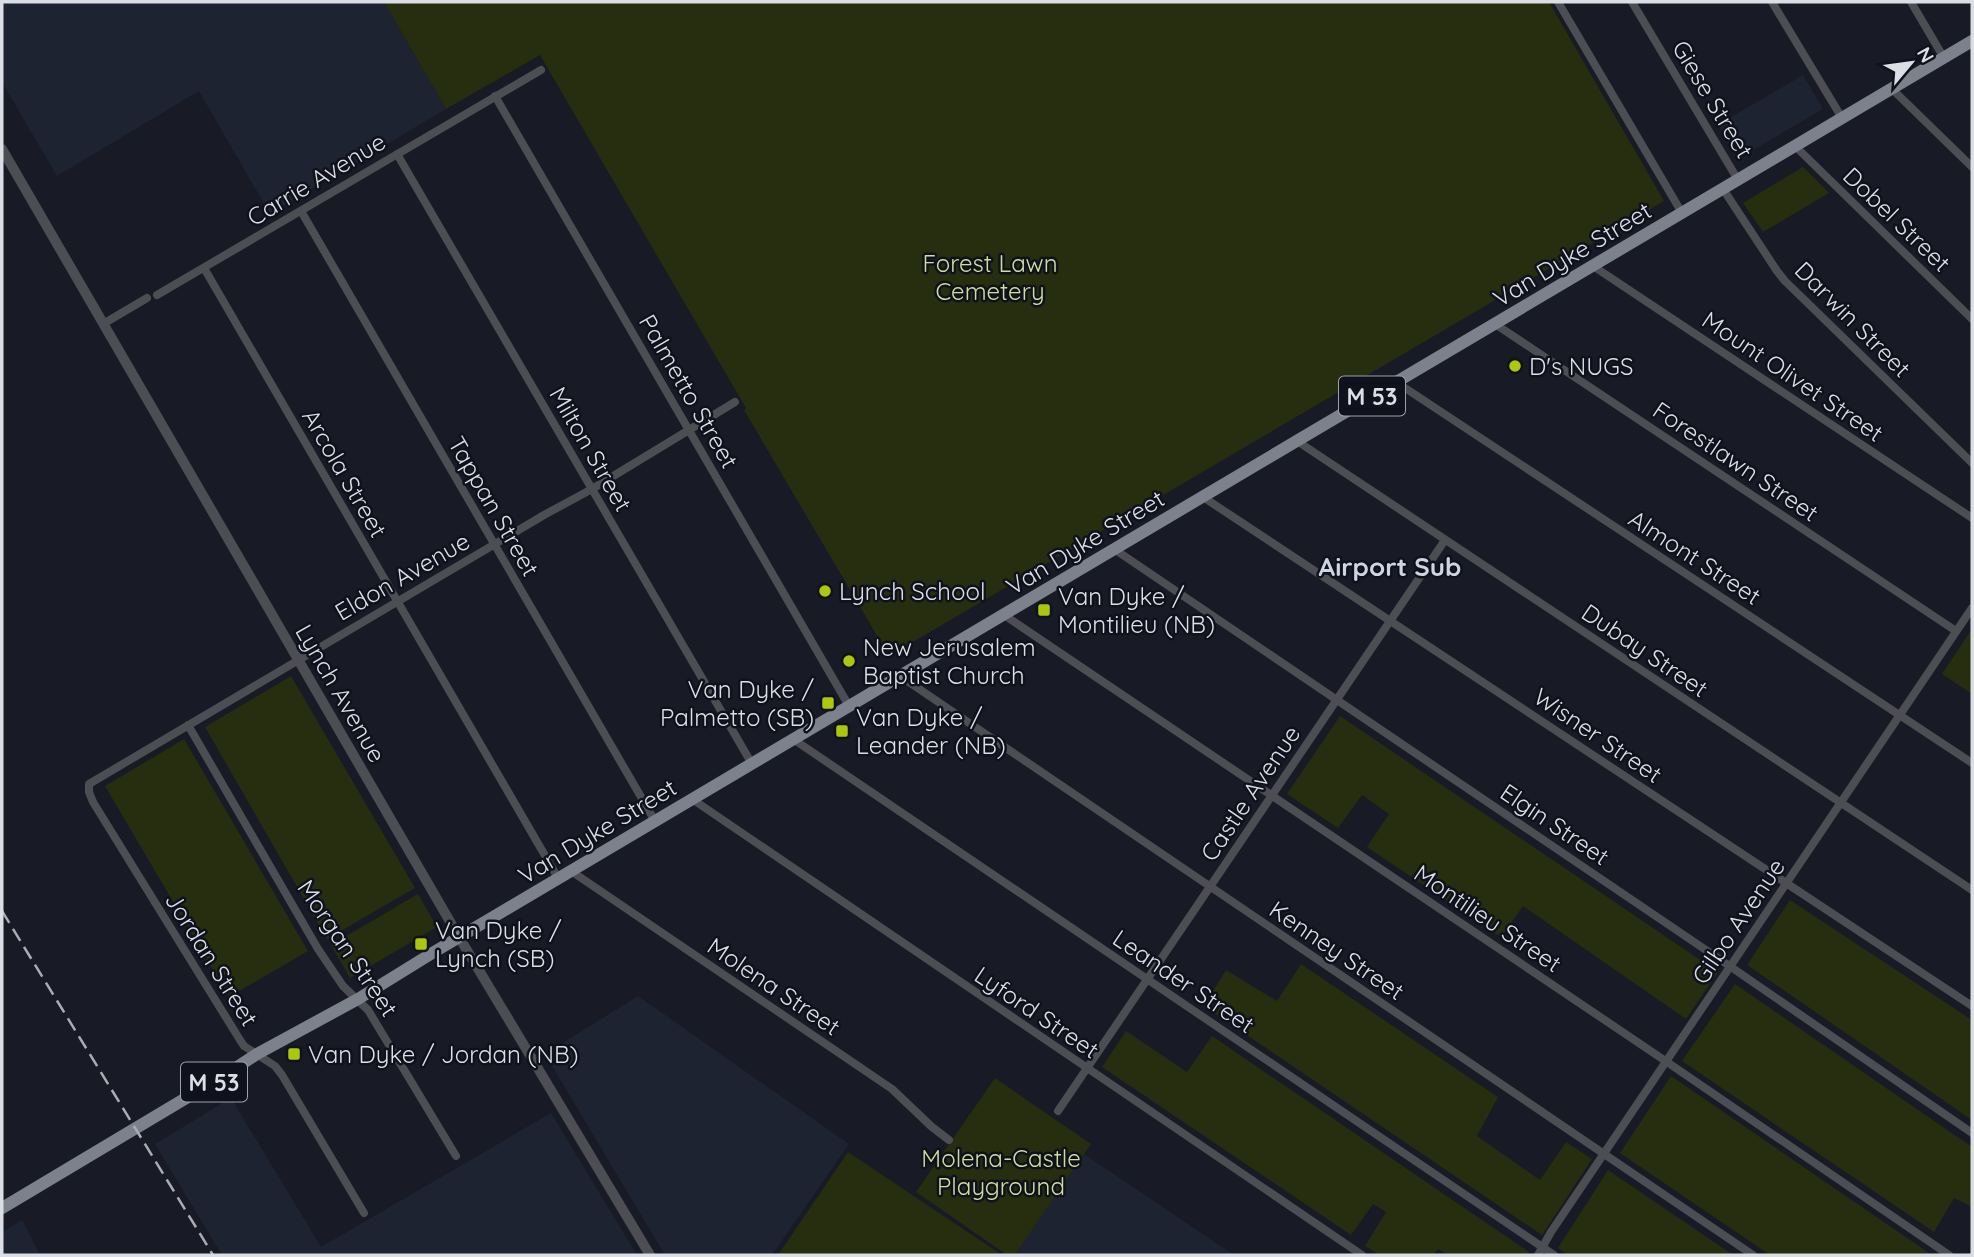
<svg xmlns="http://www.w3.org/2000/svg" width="1974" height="1257" font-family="Quicksand,sans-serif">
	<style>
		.built { fill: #1e2332 }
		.green { fill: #272d0f }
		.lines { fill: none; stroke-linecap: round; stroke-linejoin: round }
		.minor { stroke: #4c4e53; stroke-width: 8 }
		.tertiary { stroke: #4c4e53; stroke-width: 10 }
		.primary { stroke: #7d818c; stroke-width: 12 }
		.rail { stroke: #a9acb3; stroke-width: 2.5; stroke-dasharray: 14 7; stroke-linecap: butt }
		.poi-dot { fill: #adc60e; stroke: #0f121c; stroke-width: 2.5 }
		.labels { text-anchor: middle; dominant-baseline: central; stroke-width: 5; stroke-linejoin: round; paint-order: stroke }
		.shield { fill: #0f121c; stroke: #9ea1a9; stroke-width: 2 }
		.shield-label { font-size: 23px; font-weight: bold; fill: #dcdee5 }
		.street-label { font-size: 24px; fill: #dcdee5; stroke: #0f121c }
		.park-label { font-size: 24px; fill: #d0de9d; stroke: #0f121c }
		.poi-label { font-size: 24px; fill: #dcdee5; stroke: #0f121c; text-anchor: start }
		.neighbourhood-label { font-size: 26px; font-weight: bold; fill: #cfd4e2; stroke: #0f121c }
	</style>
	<rect width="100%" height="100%" fill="#181b25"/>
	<path class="built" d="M2,2h382l62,107 -176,105 -71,-123 -142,85 -55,-94z
		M1803,75l20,34 -85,50 -20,-34z
		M638,996l211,148 -77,111h-107l-120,-201z
		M231,1098l90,149 230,-134 86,142h-415l-67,-111z
		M1084,1154l150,101h-219z
		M22,1220l18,35h-38v-23z"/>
	<path class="green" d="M384,2h1165l115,199 -775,455 -145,-246 2,-2 -10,-17 -196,-336 -94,54z
		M1803,167l26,26 -66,39 -20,-29z
		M1972,629v65l-30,-20z
		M291,676l124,212 -88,51 -122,-212z
		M1340,716l378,256 -32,47 -163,-113 -22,31 -134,-90 22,-33 -27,-19 -24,33 -51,-34z
		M184,739l124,212 -79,46 -124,-211z
		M418,894l19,33 -87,51 -19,-33z
		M1790,900l182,120v100l-225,-155z
		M1301,964l197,133 -21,39 63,44 26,-38 26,17 -50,76 -338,-229 22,-36 51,31z
		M1735,984l237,163v60l-18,-9 -20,34 -252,-171z
		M1126,1031l61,41 25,-36 317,216 -2,3h-79l-10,-6 -5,6h-53l-15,-9 21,-34 -13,-8 -22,31 -249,-168z
		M1671,1076l261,179h-162l-150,-102z
		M995,1078l96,66 -76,111h-8l-91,-63z
		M848,1152l154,103h-224z
		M1608,1170l125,85h-165l-10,-7z"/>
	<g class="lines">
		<path class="minor" d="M1558,2l124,211
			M1632,2l106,178
			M1772,2l70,116
			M1911,2l33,56
			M1892,89l80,78
			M495,96l354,610
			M1795,146l177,173
			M397,154l355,610
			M1723,189l54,82 8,10 187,182
			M301,211l354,610
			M1593,266l379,252
			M204,268l354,610
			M157,295l384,-225
			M103,324l44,-26
			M1495,324l461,307
			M1396,382l576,381
			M1297,441l675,449
			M1203,497l769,509
			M1114,549l617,418 241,166
			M1004,615l663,447 282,193
			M900,676l853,579
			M188,725l130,224 25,37 25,24 88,146
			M793,739l761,516
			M692,799l670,456
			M571,871l321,218 40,38 17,13
			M1058,1111l387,-571
			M364,1213l-82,-138 -7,-9 -31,-20 -4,-6 -147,-238 -4,-10v-8l455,-269 48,-26 143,-87
			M1538,1255l13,-23 421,-624"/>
		<path class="tertiary" d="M2,149l457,788 191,318"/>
		<path class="primary" d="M2,1208l226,-135 29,-19 101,-55 76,-47 1538,-911"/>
		<path class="rail" d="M2,911l211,344"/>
	</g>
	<g class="poi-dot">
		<circle cx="1515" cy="366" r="7"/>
		<circle cx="825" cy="591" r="7"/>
		<rect x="1037" y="603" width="14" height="14" rx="3.5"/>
		<circle cx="849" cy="661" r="7"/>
		<rect x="821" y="696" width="14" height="14" rx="3.5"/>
		<rect x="835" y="724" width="14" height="14" rx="3.5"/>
		<rect x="414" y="937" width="14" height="14" rx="3.5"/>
		<rect x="287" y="1047" width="14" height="14" rx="3.5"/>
	</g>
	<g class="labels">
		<g class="shield">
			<rect x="1339" y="376.5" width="66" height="39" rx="5"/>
			<rect x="181" y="1062.5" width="66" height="39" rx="5"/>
		</g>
		<g class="shield-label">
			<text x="1372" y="396">M 53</text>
			<text x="214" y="1082">M 53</text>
		</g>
		<g class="street-label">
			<text transform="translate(1713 99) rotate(59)">Giese Street</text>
			<text transform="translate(316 179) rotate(-31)">Carrie Avenue</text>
			<text transform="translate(1897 219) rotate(44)">Dobel Street</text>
			<text transform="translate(1572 254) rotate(-31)">Van Dyke Street</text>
			<text transform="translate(1853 319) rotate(45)">Darwin Street</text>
			<text transform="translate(1793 376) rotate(34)">Mount Olivet Street</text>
			<text transform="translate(689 391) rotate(60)">Palmetto Street</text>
			<text transform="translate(591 449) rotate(60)">Milton Street</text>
			<text transform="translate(1736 461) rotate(34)">Forestlawn Street</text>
			<text transform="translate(345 473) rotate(60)">Arcola Street</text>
			<text transform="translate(494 506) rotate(60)">Tappan Street</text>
			<text transform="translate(1085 542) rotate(-31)">Van Dyke Street</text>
			<text transform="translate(1695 557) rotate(33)">Almont Street</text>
			<text transform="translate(402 576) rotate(-30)">Eldon Avenue</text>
			<text transform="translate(1645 650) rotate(34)">Dubay Street</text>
			<text transform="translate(341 693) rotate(60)">Lynch Avenue</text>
			<text transform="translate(1598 735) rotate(34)">Wisner Street</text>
			<text transform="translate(1250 793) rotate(-56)">Castle Avenue</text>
			<text transform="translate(1555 824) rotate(34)">Elgin Street</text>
			<text transform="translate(597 831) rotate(-31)">Van Dyke Street</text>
			<text transform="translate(1488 918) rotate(34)">Montilieu Street</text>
			<text transform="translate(1738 921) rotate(-56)">Gilbo Avenue</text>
			<text transform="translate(348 948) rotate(56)">Morgan Street</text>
			<text transform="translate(1337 950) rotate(34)">Kenney Street</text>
			<text transform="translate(212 959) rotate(58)">Jordan Street</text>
			<text transform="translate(1184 981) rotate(34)">Leander Street</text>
			<text transform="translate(774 986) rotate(34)">Molena Street</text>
			<text transform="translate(1037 1012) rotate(34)">Lyford Street</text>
		</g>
		<g class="park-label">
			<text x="990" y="263">Forest Lawn<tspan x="990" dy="28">Cemetery</tspan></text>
			<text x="1001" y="1158">Molena-Castle<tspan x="1001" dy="28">Playground</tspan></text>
		</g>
		<g class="poi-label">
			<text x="1529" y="366">D's NUGS</text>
			<text x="839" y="591">Lynch School</text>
			<text x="1058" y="596">Van Dyke /<tspan x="1058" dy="28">Montilieu (NB)</tspan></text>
			<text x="863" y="647">New Jerusalem<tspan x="863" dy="28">Baptist Church</tspan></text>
			<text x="814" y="689" text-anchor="end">Van Dyke /<tspan x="814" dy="28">Palmetto (SB)</tspan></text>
			<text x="856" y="717">Van Dyke /<tspan x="856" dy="28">Leander (NB)</tspan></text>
			<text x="435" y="930">Van Dyke /<tspan x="435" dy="28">Lynch (SB)</tspan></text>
			<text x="308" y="1054">Van Dyke / Jordan (NB)</text>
		</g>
		<g class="neighbourhood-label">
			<text x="1390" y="566">Airport Sub</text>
		</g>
	</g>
	<rect width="1974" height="1257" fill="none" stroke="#dcdee5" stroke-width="7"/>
	<g transform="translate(1911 63) rotate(61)" stroke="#0f121c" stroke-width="5" paint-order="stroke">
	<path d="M0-5L12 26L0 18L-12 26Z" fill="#dcdee5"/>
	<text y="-10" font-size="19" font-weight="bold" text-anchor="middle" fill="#dcdee5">N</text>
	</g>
</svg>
